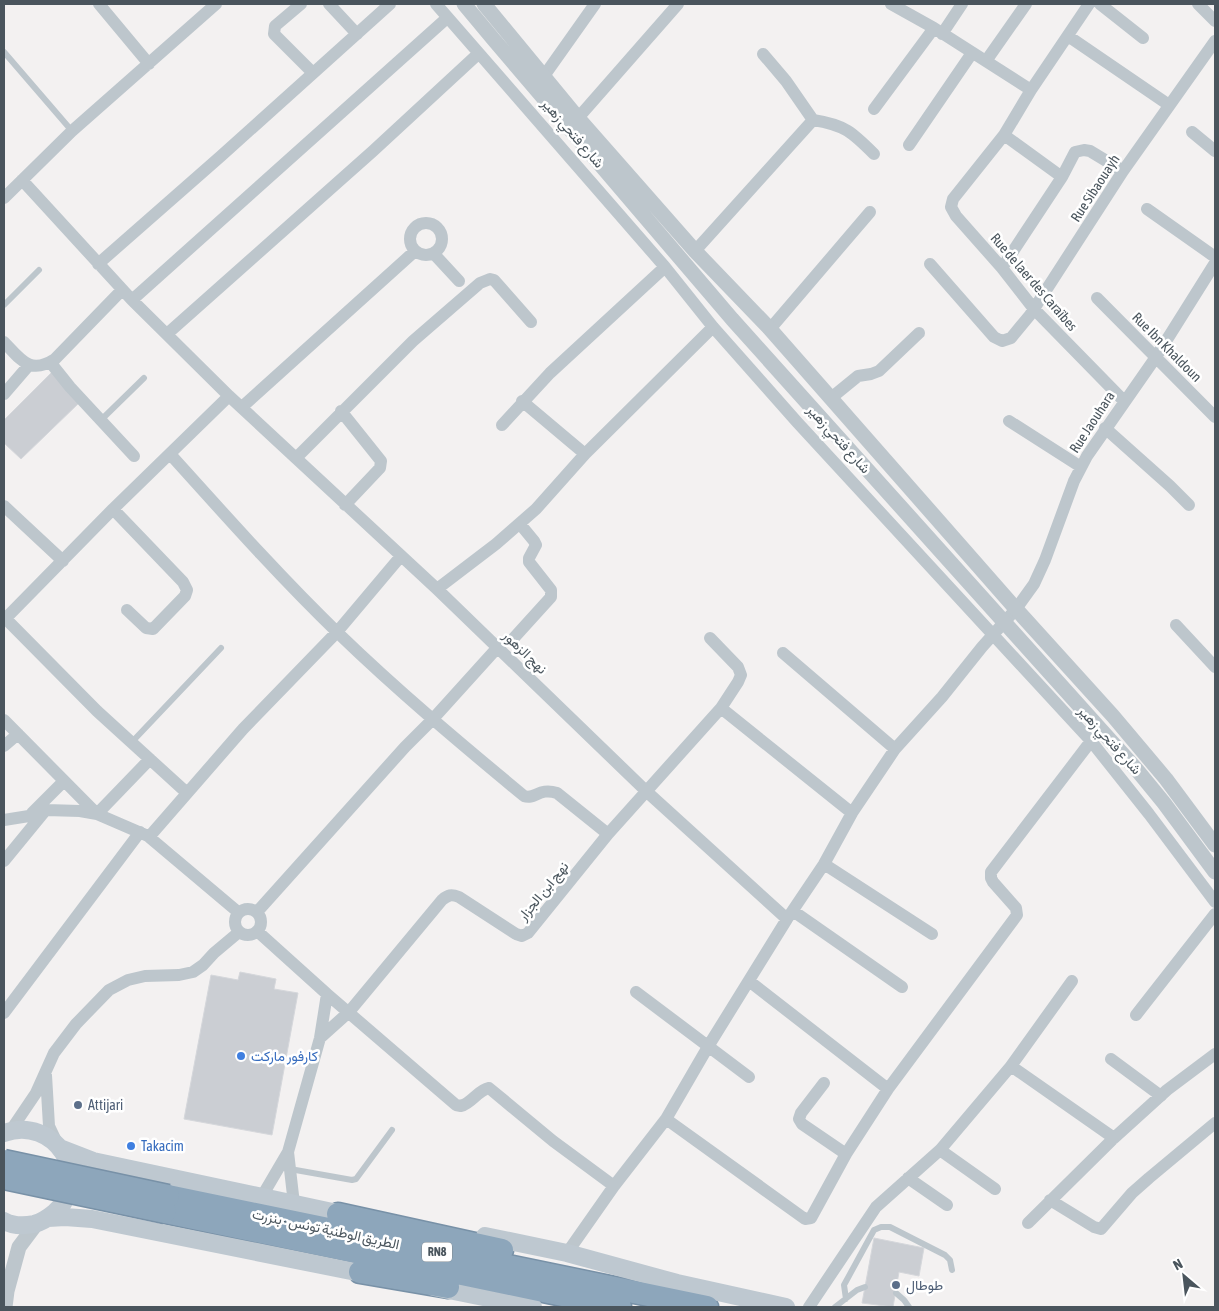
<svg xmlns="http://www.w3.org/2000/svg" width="1219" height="1311" font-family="'Asap Condensed',Vazirmatn,sans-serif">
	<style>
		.building { fill: #cbced3; stroke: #d5d7db }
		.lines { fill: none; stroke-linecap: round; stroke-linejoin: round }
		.motorway-casing { stroke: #7891a7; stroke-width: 25 }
		.service { stroke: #bdc6cc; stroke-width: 6 }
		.minor { stroke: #bdc6cc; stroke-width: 12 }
		.tertiary { stroke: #bdc6cc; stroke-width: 15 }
		.secondary { stroke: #bec8d0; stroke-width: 18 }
		.motorway { stroke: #8da6bb; stroke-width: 22 }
		.motorway-bridge-casing { stroke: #7891a7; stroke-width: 25; stroke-linecap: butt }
		.motorway-bridge { stroke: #8da6bb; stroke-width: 22 }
		.shop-dot { fill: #3f7fe0; stroke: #fff; stroke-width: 2 }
		.service-dot { fill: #5c6f8a; stroke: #fff; stroke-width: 2 }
		.labels { text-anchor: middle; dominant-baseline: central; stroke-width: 5; stroke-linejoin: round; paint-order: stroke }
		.shield { fill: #fff; stroke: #80888e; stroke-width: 1 }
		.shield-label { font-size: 12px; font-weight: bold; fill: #4a555d }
		.street-label { font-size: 14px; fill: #4a555d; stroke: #fff }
		.shop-label { font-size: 14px; fill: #366cbe; stroke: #fff; text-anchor: start }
		.service-label { font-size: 14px; fill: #4e5e75; stroke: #fff; text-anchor: start }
	</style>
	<rect width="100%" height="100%" fill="#f3f1f1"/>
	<path class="building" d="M54,370l26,32 -59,57 -17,-16v-23z
		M240,972l36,7 -2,10 24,4 -26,142 -88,-16 27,-144 27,5z
		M874,1238l50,10 -5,28 -20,-4 -6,35 -31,-4z"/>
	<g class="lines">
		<g class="motorway-casing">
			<path id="motorway" d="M168,1196l539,111
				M165,1212l455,95
				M338,1214l164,36
				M360,1272l88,15"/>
		</g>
		<path class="service" d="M4,52l68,79
			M4,305l35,-35
			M101,420l43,-42
			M131,743l90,-95
			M290,1169l62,11 4,-1 36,-49
			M896,1293l8,7 5,7
			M846,1299l-2,-14 30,-55 7,-3h9l55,28 5,5 2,10
			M835,1307l22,-17 8,-3"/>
		<path class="minor" d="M99,4l50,60
			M301,4l-26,22 -1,8 39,39
			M329,4l28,30
			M436,4l229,263 48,60 84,95 294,319 58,73 66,88
			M891,4l43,24 97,62
			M1089,4l-58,86 -27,45 -51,64 -2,8 5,9 46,52 32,41 90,92
			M1100,4l43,34
			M1198,4l17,17
			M942,34l20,-30
			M1068,36l101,69
			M763,54l23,27 27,39c32,5 39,12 61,34
			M986,61l40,-57
			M544,76l51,-72
			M874,109l60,-81
			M578,118l100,-114
			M1192,132l23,19
			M1004,135l58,42
			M909,145l63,-92
			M22,180l110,120 97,96 208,193 209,202 141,128
			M4,198l68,-67 144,-127
			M1147,209l68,48
			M410 239a16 16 0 1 1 32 0a16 16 0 1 1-32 0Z
			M695,251l118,-131
			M434,254l25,27
			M98,264l123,-108 169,-152
			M930,264l64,73 8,4 9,-3 19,-23 93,-144 92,-130
			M1002,268l60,-91 13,-25 9,-2 6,1 33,20
			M1097,298l118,119
			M132,300l315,-282
			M770,329l100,-117
			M167,334l206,-183 105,-97
			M4,342c17,18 26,33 51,17l67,-69
			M50,362l20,25 64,69
			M4,394l25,-29
			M831,398l27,-22 13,-2 8,-3 40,-38
			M522,401l63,53
			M242,407l173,-156
			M341,411l40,50 -1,7 -35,37
			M1009,421l72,46
			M502,425l48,-52 115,-106
			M1105,428l65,58 19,19
			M170,454c55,61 110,123 169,180 59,57 121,109 185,162 11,4 15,-9 33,-3l51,41
			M296,458l117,-117 67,-58 10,-4 4,1 37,42
			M4,506l59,55
			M113,509l70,73 4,8 -2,6 -32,33 -7,-1 -19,-18
			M437,589l59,-45 40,-35 49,-55 128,-127
			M6,619l91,92 90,82
			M4,620l109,-111 116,-113
			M1176,625l39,42
			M512,640l39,-43v-7l-22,-28v-4l7,-13 -2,-4 -14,-17
			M783,653l112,96
			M721,708l131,105
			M4,720l93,94 53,-55
			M4,746l14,-12
			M32,813l32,-32
			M4,820l25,-4 17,-6 34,1 17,3 51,22
			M4,861l41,-50
			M824,864l108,70
			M235 922a13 13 0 1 1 26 0a13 13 0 1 1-26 0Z
			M793,911l109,76
			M238,912l-89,-75 94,-108 94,-97 64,-76
			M257,912l148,-165 27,-27 66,-73
			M257,931l70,63 129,111 5,1c11,-3 17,-16 28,-18l64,53 61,45
			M749,981l139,108
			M636,992l113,85
			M4,1013l136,-181
			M1136,1015l79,-101
			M320,1038l29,-26 93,-112c6,-5 9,-6 17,-3l57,37 6,2 6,-3 80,-99 113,-126 17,-26 3,-7 -3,-8 -28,-29
			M1111,1059l50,37
			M1011,1066l103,72
			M46,1075l3,51 8,17
			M824,1083l-23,30 -2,6 3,5 44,30
			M666,1119l139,100 6,-1 35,-64 42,-65 129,-174 -1,-7 -23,-26 -2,-4v-6l100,-131
			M11,1130l25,-37 18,-40 22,-29 33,-34 19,-10 17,-4 34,-1 14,-3 10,-7 11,-12 25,-21
			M940,1150l55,39
			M288,1152l6,52
			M908,1178l39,27
			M261,1198l27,-46 32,-114 7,-44
			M1050,1200l44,27 7,2 31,-36 17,-15 66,-55
			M1028,1223l86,-85 53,-48 48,-36
			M567,1253l47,-67 52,-67 43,-74 78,-126 37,-55 28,-51 43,-64 47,-52 40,-50 34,-38 18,-25 11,-24 29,-79 13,-25 69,-99 59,-94
			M809,1307l67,-100 64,-57 71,-84 61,-85"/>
		<path class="tertiary" d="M464,4l30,36 238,279 405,451 27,33 51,69
			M484,4l94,114 117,133 75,78 246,280 97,107 53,63 49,66
			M5,1307l2,-16 12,-44 18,-24"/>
		<path class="secondary" d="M4,1133c50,-18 91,44 50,80 -6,5 -12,9 -20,11 -10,2 -21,2 -30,-3
			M62,1149l31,12 258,55
			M48,1218l17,-1 27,2 279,56
			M485,1236l82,17 110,30 109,24
			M434,1287l99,20"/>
		<use href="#motorway" class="motorway"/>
		<g class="motorway-bridge-casing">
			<path id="motorway-bridge" d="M4,1161l164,35
				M4,1178l161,34"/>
		</g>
		<use href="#motorway-bridge" class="motorway-bridge"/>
	</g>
	<g class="shop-dot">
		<circle cx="241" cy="1056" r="5"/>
		<circle cx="131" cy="1146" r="5"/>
	</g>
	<g class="service-dot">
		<circle cx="78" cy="1105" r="5"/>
		<circle cx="896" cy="1285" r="5"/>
	</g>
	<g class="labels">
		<rect class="shield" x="422" y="1242.5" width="30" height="19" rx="4"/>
		<g class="shield-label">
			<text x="437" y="1252">RN8</text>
		</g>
		<g class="street-label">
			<text transform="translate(573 133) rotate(49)">شارع فتحي زهير</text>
			<text transform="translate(1095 188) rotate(-57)">Rue Sibaouayh</text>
			<text transform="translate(1034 282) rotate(49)">Rue de laer des Caraïbes</text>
			<text transform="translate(1167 347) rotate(45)">Rue Ibn Khaldoun</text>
			<text transform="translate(1092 422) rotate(-57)">Rue Jaouhara</text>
			<text transform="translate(839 439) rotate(48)">شارع فتحي زهير</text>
			<text transform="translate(525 652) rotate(44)">نهج الزهور</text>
			<text transform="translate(1110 740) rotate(48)">شارع فتحي زهير</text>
			<text transform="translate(543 891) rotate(-51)">نهج ابن الجزار</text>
			<text transform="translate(326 1229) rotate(12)">الطريق الوطنية تونس - بنزرت</text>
		</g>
		<g class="shop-label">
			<text x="251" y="1056">كارفور ماركت</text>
			<text x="141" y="1146">Takacim</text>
		</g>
		<g class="service-label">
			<text x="88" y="1105">Attijari</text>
			<text x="906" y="1285">طوطال</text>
		</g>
	</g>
	<rect width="1219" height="1311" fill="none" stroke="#4a555d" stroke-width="10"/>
	<g transform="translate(1184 1276) rotate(332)" stroke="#ffffff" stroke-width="4" paint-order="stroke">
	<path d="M0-4L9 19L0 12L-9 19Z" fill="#4a555d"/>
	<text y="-8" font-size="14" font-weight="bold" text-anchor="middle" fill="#4a555d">N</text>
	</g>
</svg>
